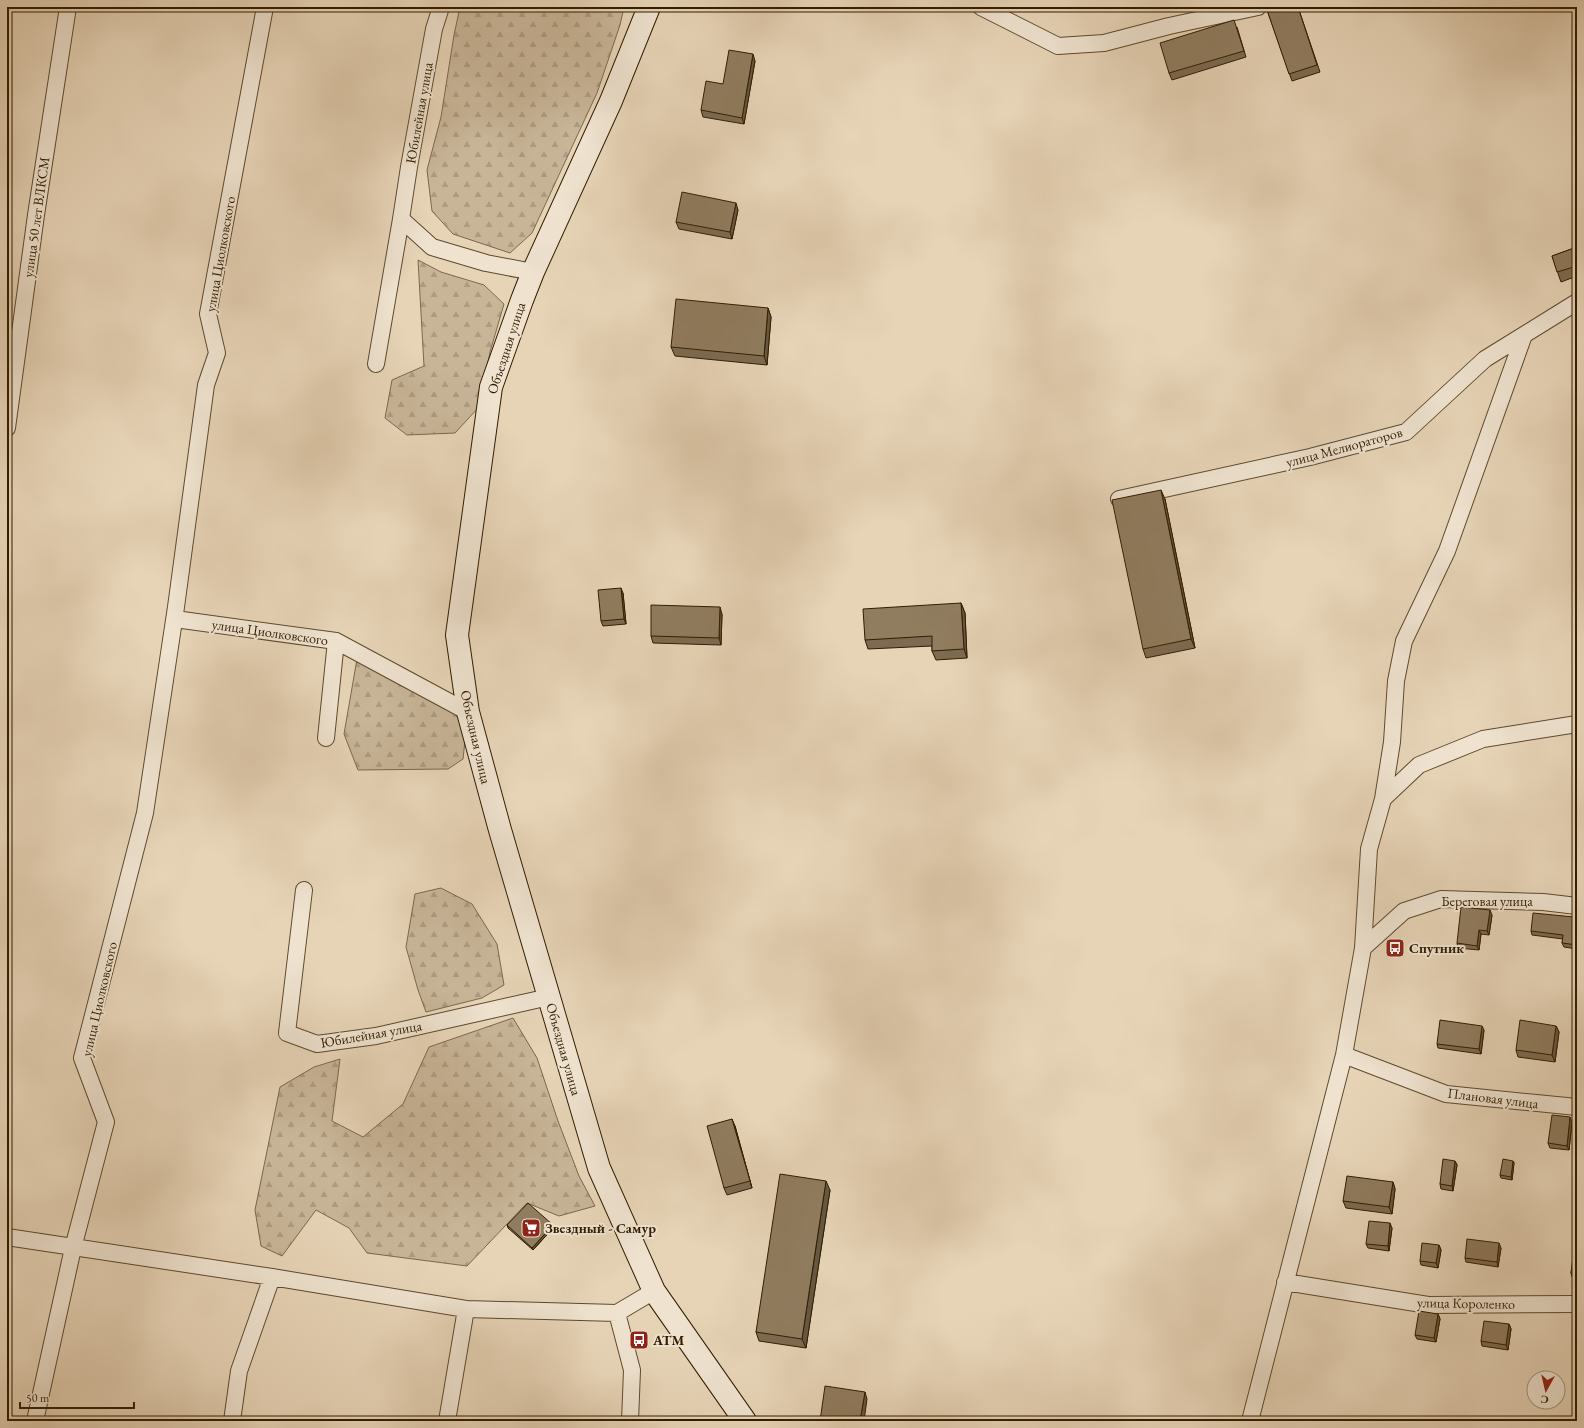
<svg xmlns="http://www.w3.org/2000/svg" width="1584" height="1428" font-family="'EB Garamond',serif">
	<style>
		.forest { fill: url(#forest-firs); stroke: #7c684c }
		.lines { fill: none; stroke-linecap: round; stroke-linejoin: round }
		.minor-casing { stroke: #5e4a2e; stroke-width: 18 }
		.secondary-casing { stroke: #311c00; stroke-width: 24 }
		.minor { stroke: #efe3d0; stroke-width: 16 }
		.secondary { stroke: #efe3d0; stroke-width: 22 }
		.wall { fill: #7c6b52; stroke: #311c00 }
		.shaded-wall { fill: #655742; stroke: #311c00 }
		.building { fill: #907c5f; stroke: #311c00 }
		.labels { text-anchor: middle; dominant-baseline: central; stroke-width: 4; stroke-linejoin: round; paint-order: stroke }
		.street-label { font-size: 14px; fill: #311c00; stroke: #efe3d0 }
		.poi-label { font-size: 14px; font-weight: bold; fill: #311c00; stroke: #efe3d0; text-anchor: start }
	</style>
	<defs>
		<pattern id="forest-firs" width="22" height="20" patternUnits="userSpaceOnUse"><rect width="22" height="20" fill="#c8b598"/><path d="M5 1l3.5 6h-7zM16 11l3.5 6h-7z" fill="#ac9b81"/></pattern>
	</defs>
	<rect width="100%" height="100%" fill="#e7d4b7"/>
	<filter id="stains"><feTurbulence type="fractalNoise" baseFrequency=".005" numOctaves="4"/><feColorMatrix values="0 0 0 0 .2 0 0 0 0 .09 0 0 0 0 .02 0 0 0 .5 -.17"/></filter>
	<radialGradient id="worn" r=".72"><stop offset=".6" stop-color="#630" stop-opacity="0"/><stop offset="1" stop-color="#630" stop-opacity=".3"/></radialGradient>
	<path class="forest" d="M460,7h164l-4,18 -23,68 -65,140 -22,20 -57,-19 -21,-23 -5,-41 14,-53 13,-82z
		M418,260l23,12 43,13 20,19 -14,48 -11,55 -24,26 -48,2 -22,-17 7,-38 32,-14z
		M357,659l47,9 49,27 13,36 -3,28 -15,10 -90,1 -14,-36z
		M441,888l31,16 25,40 7,41 -22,13 -56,14 -8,-22 -12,-43 9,-53z
		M513,1018l24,40 21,63 21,55 16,30 -36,10 -32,-13 -60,63 -100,-13 -18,-25 -33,-18 -34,46 -21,-10 -6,-36 25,-123 34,-20 26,-8 -8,62 31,16 40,-33 26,-57z"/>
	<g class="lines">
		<g class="minor-casing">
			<path id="minor" d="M441,7l-7,22 -25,138 -8,52 31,28 54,16 47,9
				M981,7l77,39 46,-3 65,-17 89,-19
				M376,364l25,-145
				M7,428l29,-213 32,-208
				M1119,499l191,-42 96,-25 79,-73 92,-57
				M175,619l161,22 132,71
				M326,738l10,-97
				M1383,799l9,-57 4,-61 8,-40 43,-90 77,-216
				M304,890l-17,143 30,11 59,-8 173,-39
				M1363,948l41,-37 37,-12 102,3 34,4
				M1344,1055l102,39 131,13
				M7,1237l265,40 194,32 151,4 37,-22
				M1285,1282l143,23 149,-1
				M617,1313l15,57 -2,51
				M35,1421l38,-173 33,-126 -24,-64 63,-245 31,-206 30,-222 11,-32 -9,-39 57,-307
				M232,1421l7,-50 33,-94
				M447,1421l19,-112
				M1250,1421l94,-366 19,-107 6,-99 14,-50 36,-34 64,-26 94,-15"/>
		</g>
		<g class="secondary-casing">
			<path id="secondary" d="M649,7l-38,94 -78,171 -11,28 -31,87 -34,248 11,77 32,118 99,338 55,123 91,130"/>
		</g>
		<use href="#minor" class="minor"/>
		<use href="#secondary" class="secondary"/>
	</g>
	<path class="wall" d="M1266,7h32l22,65 -28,9z
		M1237,27l9,30 -74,23 -3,-7z
		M755,61l-11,63 -41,-7 -2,-7 22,-26z
		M738,210l-6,29 -53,-10 -3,-7z
		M1577,247v29l-16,6 -9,-26z
		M768,308l3,9 -4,48 -92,-9 -4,-9z
		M1165,499l30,149 -49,10 -3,-9z
		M623,593l3,31 -23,2 -2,-5z
		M961,603l4,10 2,45 -31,2 -4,-9v-5l-64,3 -3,-9z
		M722,614l-1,31 -68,-2 -2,-7z
		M1492,915l-3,20 -8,-1 -2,16 -21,-2 -1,-5z
		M1576,922l-1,7h2v20l-13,-2 -2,-4 1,-4 -31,-4 -1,-4z
		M1556,1026l3,6 -4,30 -37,-5 -2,-7z
		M1484,1030l-3,24 -43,-6 -1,-4z
		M1572,1122l-3,28 -19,-2 -2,-5z
		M735,1126l17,62 -25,7 -3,-7z
		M1455,1161l2,4 -4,26 -12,-2 -1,-5z
		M1513,1161l1,2 -2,17 -11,-2 -1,-3z
		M1393,1182l2,7 -3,25 -46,-6 -3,-7z
		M830,1190l-24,158 -47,-7 -3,-9z
		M507,1225h46v3l-20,22 -25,-22z
		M1392,1228l-3,23 -21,-3 -2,-4z
		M1577,1241v37l-5,-1 -1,-4z
		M1439,1245l2,5 -3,18 -17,-3 -1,-4z
		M1501,1248l-3,19 -32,-5 -1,-4z
		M1438,1314l2,5 -4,23 -19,-3 -2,-4z
		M1509,1324l2,5 -3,21 -26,-4 -1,-5z"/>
	<path class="shaded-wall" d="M753,54l2,7 -11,63 -2,-6z
		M736,203l2,7 -6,29 -2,-7z
		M768,308l3,9 -4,48 -3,-9z
		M1161,490l4,9 30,149 -4,-9z
		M621,588l2,5 3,31 -2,-5z
		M961,603l4,10 2,45 -3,-9z
		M720,607l2,7 -1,31 -2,-7z
		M1490,910l2,5 -3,20 -2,-4z
		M1574,917l2,5 -1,11 -2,-5z
		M1479,930l2,4 -2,16 -2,-4z
		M1482,1026l2,4 -3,24 -2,-5z
		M1556,1026l3,6 -4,30 -3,-7z
		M1570,1117l2,5 -3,28 -2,-4z
		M732,1119l3,7 17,62 -2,-7z
		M1455,1161l2,4 -4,26 -1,-5z
		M1513,1161l1,2 -2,17 -1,-3z
		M826,1181l4,9 -24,158 -4,-9z
		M1393,1182l2,7 -3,25 -3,-7z
		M1390,1223l2,5 -3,23 -1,-5z
		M553,1225v3l-20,22 -1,-2z
		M1499,1243l2,5 -3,19 -1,-5z
		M1439,1245l2,5 -3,18 -2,-5z
		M1438,1314l2,5 -4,23 -2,-4z
		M1509,1324l2,5 -3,21 -2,-5z
		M865,1392l2,7 -3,22h-4z"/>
	<path class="building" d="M1266,7h32l19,58 -28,9z
		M1234,20l10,31 -75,22 -9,-30z
		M729,50l24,4 -11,64 -41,-8 5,-29 17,3z
		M682,192l54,11 -6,29 -54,-10z
		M1577,247v19l-20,6 -5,-16z
		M676,299l92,9 -4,48 -93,-9z
		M1161,490l30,149 -48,10 -31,-149z
		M621,588l3,31 -23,2 -3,-31z
		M961,603l3,46 -32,2v-15l-67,4 -2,-31z
		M651,605l69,2 -1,31 -68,-2z
		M1461,907l29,3 -3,21 -8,-1 -2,16 -20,-3z
		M1533,913l41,4 -1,11 4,1v16l-15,-2 1,-8 -32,-4z
		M1440,1020l42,6 -3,23 -42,-5z
		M1520,1020l36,6 -4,29 -36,-5z
		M1552,1115l18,2 -3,29 -19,-3z
		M732,1119l18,62 -26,7 -17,-62z
		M1443,1159l12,2 -3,25 -12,-2z
		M1503,1159l10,2 -2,16 -11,-2z
		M780,1174l46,7 -24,158 -46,-7z
		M1347,1176l46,6 -4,25 -46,-6z
		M528,1203l25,22 -21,23 -25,-23z
		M1369,1221l21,2 -2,23 -22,-2z
		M1467,1239l32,4 -2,19 -32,-4z
		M1575,1240l2,1v33l-6,-1z
		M1422,1243l17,2 -3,18 -16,-2z
		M1419,1311l19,3 -4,24 -19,-3z
		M1484,1321l25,3 -3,21 -25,-4z
		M825,1386l40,6 -5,29h-40z"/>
	<defs>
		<g id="bus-square" transform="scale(1)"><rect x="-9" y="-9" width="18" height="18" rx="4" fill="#8f2418" stroke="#efe3d0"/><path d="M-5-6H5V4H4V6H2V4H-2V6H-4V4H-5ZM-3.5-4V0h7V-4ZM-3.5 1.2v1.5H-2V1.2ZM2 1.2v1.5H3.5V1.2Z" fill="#fff"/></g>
		<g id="supermarket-square" transform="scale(1)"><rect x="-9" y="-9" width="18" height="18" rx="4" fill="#8f2418" stroke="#efe3d0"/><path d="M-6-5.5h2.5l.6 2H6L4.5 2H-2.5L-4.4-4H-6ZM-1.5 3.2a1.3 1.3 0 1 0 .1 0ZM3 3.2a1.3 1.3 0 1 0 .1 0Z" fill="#fff"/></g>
	</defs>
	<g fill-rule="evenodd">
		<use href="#bus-square" x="1395" y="948"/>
		<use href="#supermarket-square" x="531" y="1228"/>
		<use href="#bus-square" x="639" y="1340"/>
	</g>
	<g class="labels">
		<g class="street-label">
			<text transform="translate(419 113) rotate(-80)">Юбилейная улица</text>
			<text transform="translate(36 217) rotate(-82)">улица 50 лет ВЛКСМ</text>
			<text transform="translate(220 254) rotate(-80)">улица Циолковского</text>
			<text transform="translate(506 348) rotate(-72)">Объездная улица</text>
			<text transform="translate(1344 447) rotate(-15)">улица Мелиораторов</text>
			<text transform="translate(270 632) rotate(8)">улица Циолковского</text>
			<text transform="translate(476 737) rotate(77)">Объездная улица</text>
			<text x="1487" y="901">Береговая улица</text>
			<text transform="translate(99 999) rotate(-77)">улица Циолковского</text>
			<text transform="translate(371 1034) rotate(-10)">Юбилейная улица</text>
			<text transform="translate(564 1049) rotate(74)">Объездная улица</text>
			<text transform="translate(1493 1098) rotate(7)">Плановая улица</text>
			<text transform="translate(1466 1303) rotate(1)">улица Короленко</text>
		</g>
		<g class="poi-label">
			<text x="1409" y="948">Спутник</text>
			<text x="545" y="1228">Звездный - Самур</text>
			<text x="653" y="1340">АТМ</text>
		</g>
	</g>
	<rect width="1584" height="1428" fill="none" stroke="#e7d4b7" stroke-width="24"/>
	<rect x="8" y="8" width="1568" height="1412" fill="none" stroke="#311c00" stroke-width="2"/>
	<rect x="12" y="12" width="1560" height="1404" fill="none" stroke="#311c00"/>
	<g transform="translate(1546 1390) rotate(188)"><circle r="19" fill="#efe3d0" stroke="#a3937d"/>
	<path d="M0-3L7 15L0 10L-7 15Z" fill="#8f2418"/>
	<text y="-6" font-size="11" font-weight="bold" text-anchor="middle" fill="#311c00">С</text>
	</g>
	<path d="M20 1402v6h114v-6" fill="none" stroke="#311c00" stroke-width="2"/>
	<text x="26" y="1402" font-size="12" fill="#311c00" stroke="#efe3d0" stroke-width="3" paint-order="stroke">50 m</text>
	<rect width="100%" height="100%" filter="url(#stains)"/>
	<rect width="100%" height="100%" fill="url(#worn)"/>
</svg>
